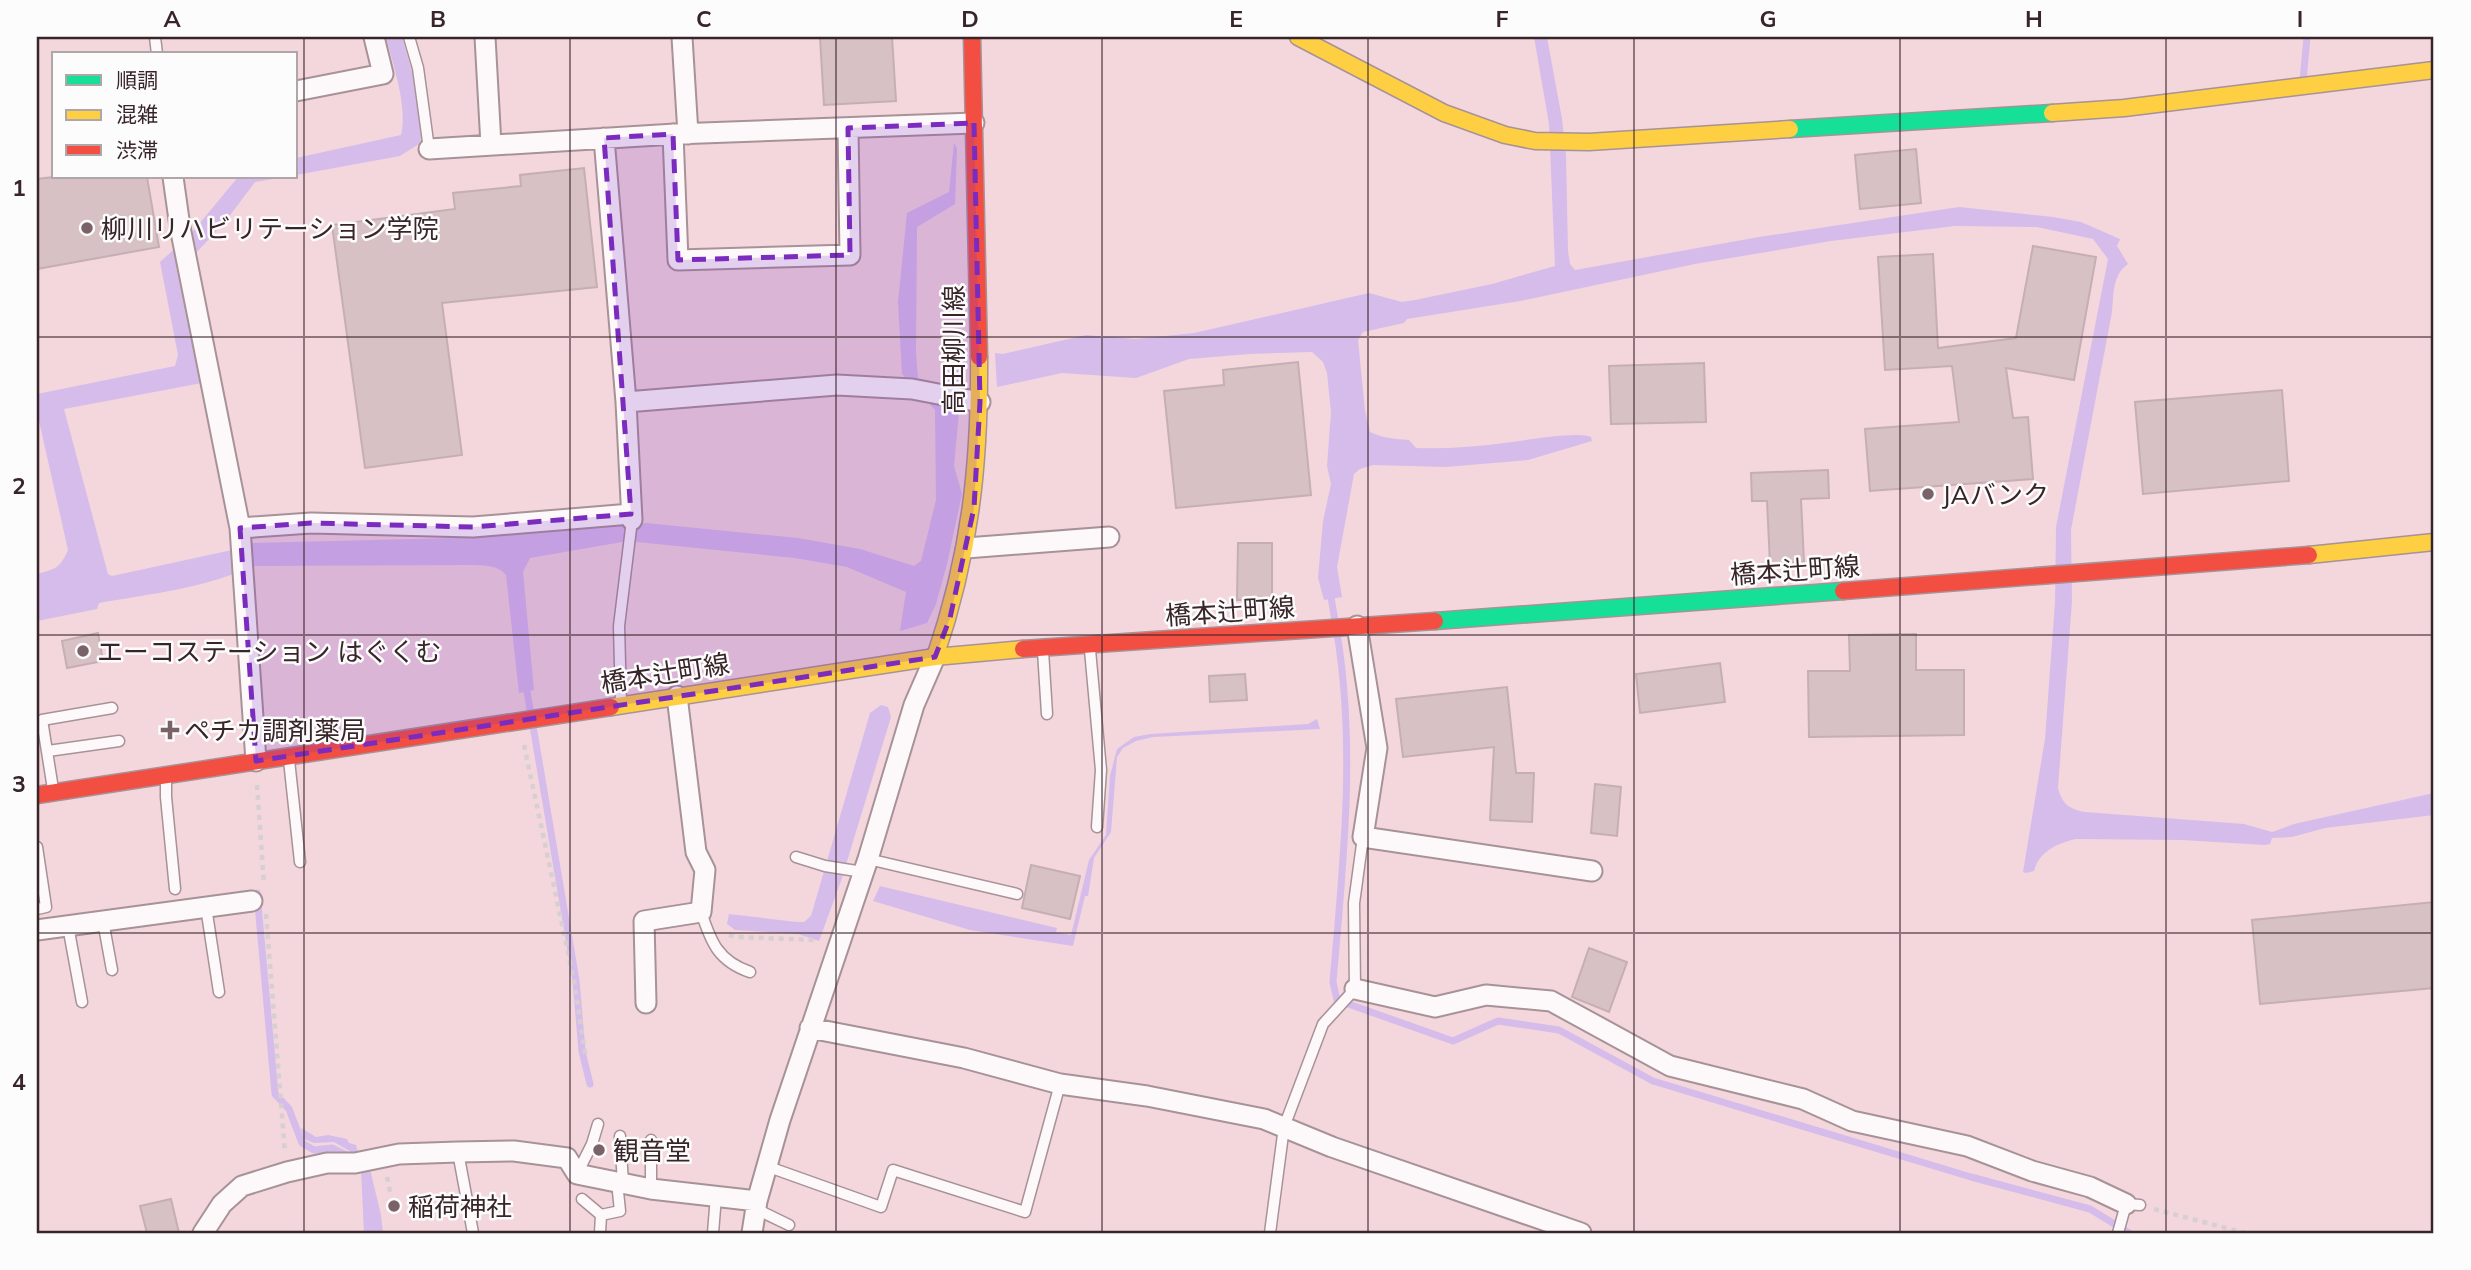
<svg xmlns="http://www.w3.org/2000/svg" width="2471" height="1270" font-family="Mulish,'Noto Sans JP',sans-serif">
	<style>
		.water { fill: #d6bcea }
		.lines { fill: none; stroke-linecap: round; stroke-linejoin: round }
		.stream { stroke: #d6bcea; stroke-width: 7 }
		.building { fill: #d7c1c4; stroke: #c5afb2; stroke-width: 2 }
		.lane-casing { stroke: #a79297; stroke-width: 13 }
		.street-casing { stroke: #a79297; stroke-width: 23 }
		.fast-casing { stroke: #a79297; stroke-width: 19 }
		.slow-casing { stroke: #a79297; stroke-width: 19 }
		.jam-casing { stroke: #a79297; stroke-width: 19 }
		.path { stroke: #d7cfd1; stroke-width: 4.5; stroke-dasharray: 5 5; stroke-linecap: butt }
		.lane { stroke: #fdf9fa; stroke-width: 10 }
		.street { stroke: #fdf9fa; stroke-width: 19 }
		.fast { stroke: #16e098; stroke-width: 16 }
		.slow { stroke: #ffcf43; stroke-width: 16 }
		.jam { stroke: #f24e42; stroke-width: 16 }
		.marked { fill: #7b2cbf; fill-opacity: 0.2; stroke: #7b2cbf; stroke-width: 5; stroke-dasharray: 14 9; stroke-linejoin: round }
		.grid { fill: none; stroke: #38252a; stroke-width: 2; stroke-opacity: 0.55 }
		.poi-dot { fill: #796369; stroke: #fcfcfc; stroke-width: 2.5 }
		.labels { text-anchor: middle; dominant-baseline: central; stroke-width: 5; stroke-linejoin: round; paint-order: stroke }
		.poi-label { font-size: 26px; fill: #38252a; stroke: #fcfcfc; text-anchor: start }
		.street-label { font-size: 26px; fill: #38252a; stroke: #fcfcfc }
		.neatline { fill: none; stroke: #38252a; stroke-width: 2.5 }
		.grid-label { font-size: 23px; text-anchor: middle; font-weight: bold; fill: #38252a }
	</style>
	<rect width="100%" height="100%" fill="#f3d7dd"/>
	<path class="water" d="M386,37h16l13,46 7,53 -3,8 -19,12 -104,19v-17l105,-23c7,-28 -8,-70 -15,-98z
		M1534,37h13l15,82 4,36 2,96 2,13 5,6 184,-33 200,-30 94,10 28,5 39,17 -3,7 11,18c-16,11 -14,30 -16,48l-41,218 1,71 -14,187c4,16 11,21 27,24l159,12 28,8 22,-8 140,-31v22l-109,13 -33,9 -20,1 -2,6 -5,1 -83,-5 -106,-1c-18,4 -37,12 -42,32l-8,2 -3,-1 22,-133 10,-137 1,-75 52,-268 -15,-20 -56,-12 -82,-1 -124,15 -136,23 -175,37 -113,18 -3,4 -41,9 -5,8 7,71 5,21c13,6 24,7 39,8l7,8c29,1 59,-1 88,-5 20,-2 70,-12 87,-6l1,4 -64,19 -83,7 -72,-2 -13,4 -6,5 -17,93 5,30 -18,3 -6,-22 5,-57 8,-37 -4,-18 4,-54 -4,-39 -4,-11 -11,-10 -63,2 -60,5 -53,19 -74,-5 -65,14 -2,-34 8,1 83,-19 50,4 58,-6 175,-40 33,9 13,-2 77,-16 63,-18 -6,-142z
		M954,143l3,5 -2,56 -38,23 -1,126 2,25 30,7 1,-17 10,1v43l-5,54 8,28 -15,70 -11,40 -9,19 -27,8 6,-39 -59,-25 -52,-9 -158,-16h-15l-92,16 -7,14 11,118 -15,3 -13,-118c-9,-12 -28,-9 -42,-10l-211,1c-47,22 -103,28 -154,37l-2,6 -60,12v-47c19,-5 23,-6 31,-24l-31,-138v-18l138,-28 3,-11 -18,-93 30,-27 48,-58h47l-30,5 -30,40 -45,48 22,113 -138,26 44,165 4,2 120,-26 20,-7 201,-5 173,-15h20l152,15 62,11 54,17 7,-5 15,-61 -1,-90 -33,-36 -4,-72 9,-89 42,-21z
		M881,705l7,2 3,10 -50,164 -22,60 -21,-7 -63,-4 -8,-6 2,-10 68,8h7l7,-6 59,-203z
		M1317,719l3,10 -167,8 -17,4 -13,7 -6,9 -6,75 -17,26 -6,38h-3l-12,50 -103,-16 -97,-29 7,-15 177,42 -1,4 15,3 18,-75 17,-25 4,-59 7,-27 17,-12 16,-3 158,-10z
		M301,1128l15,9 12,-2 19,4 2,4 7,2 2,7 -5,1 -19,-11 -20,1 -10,-4z
		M370,1169l11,46 2,18h-19l-3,-62z"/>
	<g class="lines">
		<path class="stream" d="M2303,81l4,-44
			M1330,591l5,30
			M1337,633c19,115 6,233 -4,349l4,18 116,41 45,-20 61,9 94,51 318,96 119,32 39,24
			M526,685l5,30
			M533,726l43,254 6,71 8,33
			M257,893l18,201 14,15 13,34 12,7 18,-2 18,9"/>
	</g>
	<path class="building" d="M820,37h72l4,64 -72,4z
		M1916,149l5,54 -61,6 -5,-54z
		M584,168l13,119 -155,16 20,152 -97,13 -33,-243 123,-16 -2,-16 68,-7 -1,-11z
		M54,177h93l12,70 -122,22v-90z
		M2033,246l63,11 -22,123 -68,-12 7,50 15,-1 5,62 -163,12 -5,-62 94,-7 -7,-56 -67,4 -7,-113 55,-3 5,94 78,-10z
		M1298,362l13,133 -135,13 -12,-117 60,-6 -1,-15z
		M1704,363l2,59 -95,2 -2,-58z
		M2282,390l7,91 -146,13 -8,-92z
		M1828,470l1,28 -28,1 3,63 -34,2 -3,-63h-15l-1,-28z
		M1238,543h34v57h-35z
		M98,633l5,28 -36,7 -5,-27z
		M1916,634v36h48v65l-155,2 -1,-66h42l-1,-36z
		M1720,663l5,39 -85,11 -4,-39z
		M1245,674l2,26 -37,2 -1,-26z
		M1507,687l9,86h18l-2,49 -42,-2 4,-73 -91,10 -7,-58z
		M1595,784l26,3 -4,49 -26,-3z
		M1031,865l49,11 -10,43 -48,-11z
		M2434,902v86l-174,16 -8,-84z
		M1589,948l38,14 -18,50 -37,-15z
		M171,1199l8,34h-32l-7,-27z"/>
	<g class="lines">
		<g class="lane-casing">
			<path id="lane" d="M155,37l2,17
				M409,37l9,31 11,81
				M1090,650l11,120 -4,57
				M1043,651l4,63
				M621,704l-2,-78 13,-106
				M48,751l71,-10
				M289,760l11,102
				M166,779v18l9,92
				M53,789l-11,-69 70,-12
				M37,847l9,60 -9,2
				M796,857l29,9 38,6
				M868,859l149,35
				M206,907l13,85
				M701,912c10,30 17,49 49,60
				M103,921l9,49
				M68,926l14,76
				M620,1136l3,47
				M458,1152l15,81
				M766,1166l115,41 12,-37 132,42 35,-128
				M577,1174l15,-30 6,-20
				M651,1189v-49
				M582,1199l19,16 19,-4 -3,-29
				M756,1209l33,16
				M600,1233l1,-18
				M713,1233l3,-37
				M1270,1233l14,-106 39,-103 32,-35 -1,-86 9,-66
				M2118,1233l8,-29 14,1"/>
		</g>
		<g class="street-casing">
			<path id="street" d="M485,37l6,108
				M682,37l6,97
				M296,91l87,-17 -9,-37
				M673,134l5,126 172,-5 -2,-127
				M604,138l22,264 6,118
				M429,149l246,-15 299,-11
				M173,177l7,50 60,301 16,233
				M626,402l211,-17 75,4 68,13
				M240,528l71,-5 162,4 158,-13
				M966,548l143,-11
				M1357,626l20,122 -14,89 229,34
				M37,930l215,-29
				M1355,989l80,18 51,-12 65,6 119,65 133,33 49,22 115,25 65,25 58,16 36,17
				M646,1003l-2,-82 57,-9 4,-42 -9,-18 -19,-156
				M810,1028l154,30 96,26 87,12 117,23 68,28 249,86
				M203,1233l19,-29 20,-18 45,-14 40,-9h28l44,-9 59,-2 56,-1 53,7 10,16 74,15 106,12
				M752,1233l5,-32 23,-81 88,-261 46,-154 21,-48"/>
		</g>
		<g class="fast-casing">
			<path id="fast" d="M1790,129l262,-16
				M1435,621l408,-30"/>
		</g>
		<g class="slow-casing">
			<path id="slow" d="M1298,37l146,76 61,22 30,6 54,1 201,-13
				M2052,113l72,-5 310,-38
				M2309,555l125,-13
				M935,657c35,-102 45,-192 44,-300
				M611,707l324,-50 88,-8"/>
		</g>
		<g class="jam-casing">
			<path id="jam" d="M972,37l7,320
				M1843,591l466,-36
				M1023,649l412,-28
				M37,795l574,-88"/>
		</g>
		<path class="path" d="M524,745l50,236 12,78
			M257,785l7,100
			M266,914l19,239
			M729,935l7,2 82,3
			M387,1177l3,15
			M2154,1209l91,24"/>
		<use href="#lane" class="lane"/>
		<use href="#street" class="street"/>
		<use href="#fast" class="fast"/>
		<use href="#slow" class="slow"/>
		<use href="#jam" class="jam"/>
	</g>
	<path class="marked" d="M974,123l6,279 -6,106 -24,110 -15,39 -679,104 -16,-233 71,-5 162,4 158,-13 -27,-376 69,-4 5,126 172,-5 -2,-127z"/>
	<path class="grid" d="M304,37v1196M570,37v1196M836,37v1196M1102,37v1196M1368,37v1196M1634,37v1196M1900,37v1196M2166,37v1196M37,337h2397M37,635h2397M37,933h2397"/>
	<g class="poi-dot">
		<circle cx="87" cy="228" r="7"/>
		<circle cx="1928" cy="494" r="7"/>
		<circle cx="83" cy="651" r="7"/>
		<path d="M166.5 719.5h7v7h7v7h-7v7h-7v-7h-7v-7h7z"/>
		<circle cx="599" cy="1150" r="7"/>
		<circle cx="394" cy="1206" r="7"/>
	</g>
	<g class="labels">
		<g class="poi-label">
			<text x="101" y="228">柳川リハビリテーション学院</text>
			<text x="1942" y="494">JAバンク</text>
			<text x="97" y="651">エーコステーション はぐくむ</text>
			<text x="184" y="730">ペチカ調剤薬局</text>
			<text x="613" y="1150">観音堂</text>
			<text x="408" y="1206">稲荷神社</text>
		</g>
		<g class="street-label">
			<text transform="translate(953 350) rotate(-90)">高田柳川線</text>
			<text transform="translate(1795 570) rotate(-4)">橋本辻町線</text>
			<text transform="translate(1230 611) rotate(-4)">橋本辻町線</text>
			<text transform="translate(665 673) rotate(-9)">橋本辻町線</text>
		</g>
	</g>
	<rect width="2471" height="1270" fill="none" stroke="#fcfcfc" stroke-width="77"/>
	<rect x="52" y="52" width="245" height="126" fill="#fcfcfc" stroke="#aea6a8" stroke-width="2"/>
	<rect x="66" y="75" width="35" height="10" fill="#16e098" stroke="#aea6a8" stroke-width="2"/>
	<text x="116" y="88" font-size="21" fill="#38252a">順調</text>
	<rect x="66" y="110" width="35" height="10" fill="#ffcf43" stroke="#aea6a8" stroke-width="2"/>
	<text x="116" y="122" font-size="21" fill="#38252a">混雑</text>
	<rect x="66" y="145" width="35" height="10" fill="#f24e42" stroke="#aea6a8" stroke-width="2"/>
	<text x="116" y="158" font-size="21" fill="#38252a">渋滞</text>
	<rect x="38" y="38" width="2394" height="1194" class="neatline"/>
	<g class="grid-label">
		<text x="172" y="27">A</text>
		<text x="438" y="27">B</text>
		<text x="704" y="27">C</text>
		<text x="970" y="27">D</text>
		<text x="1236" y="27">E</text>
		<text x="1502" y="27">F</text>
		<text x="1768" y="27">G</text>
		<text x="2034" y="27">H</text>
		<text x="2300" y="27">I</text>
		<text x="19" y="196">1</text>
		<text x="19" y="494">2</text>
		<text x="19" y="792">3</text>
		<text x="19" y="1090">4</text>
	</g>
</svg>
